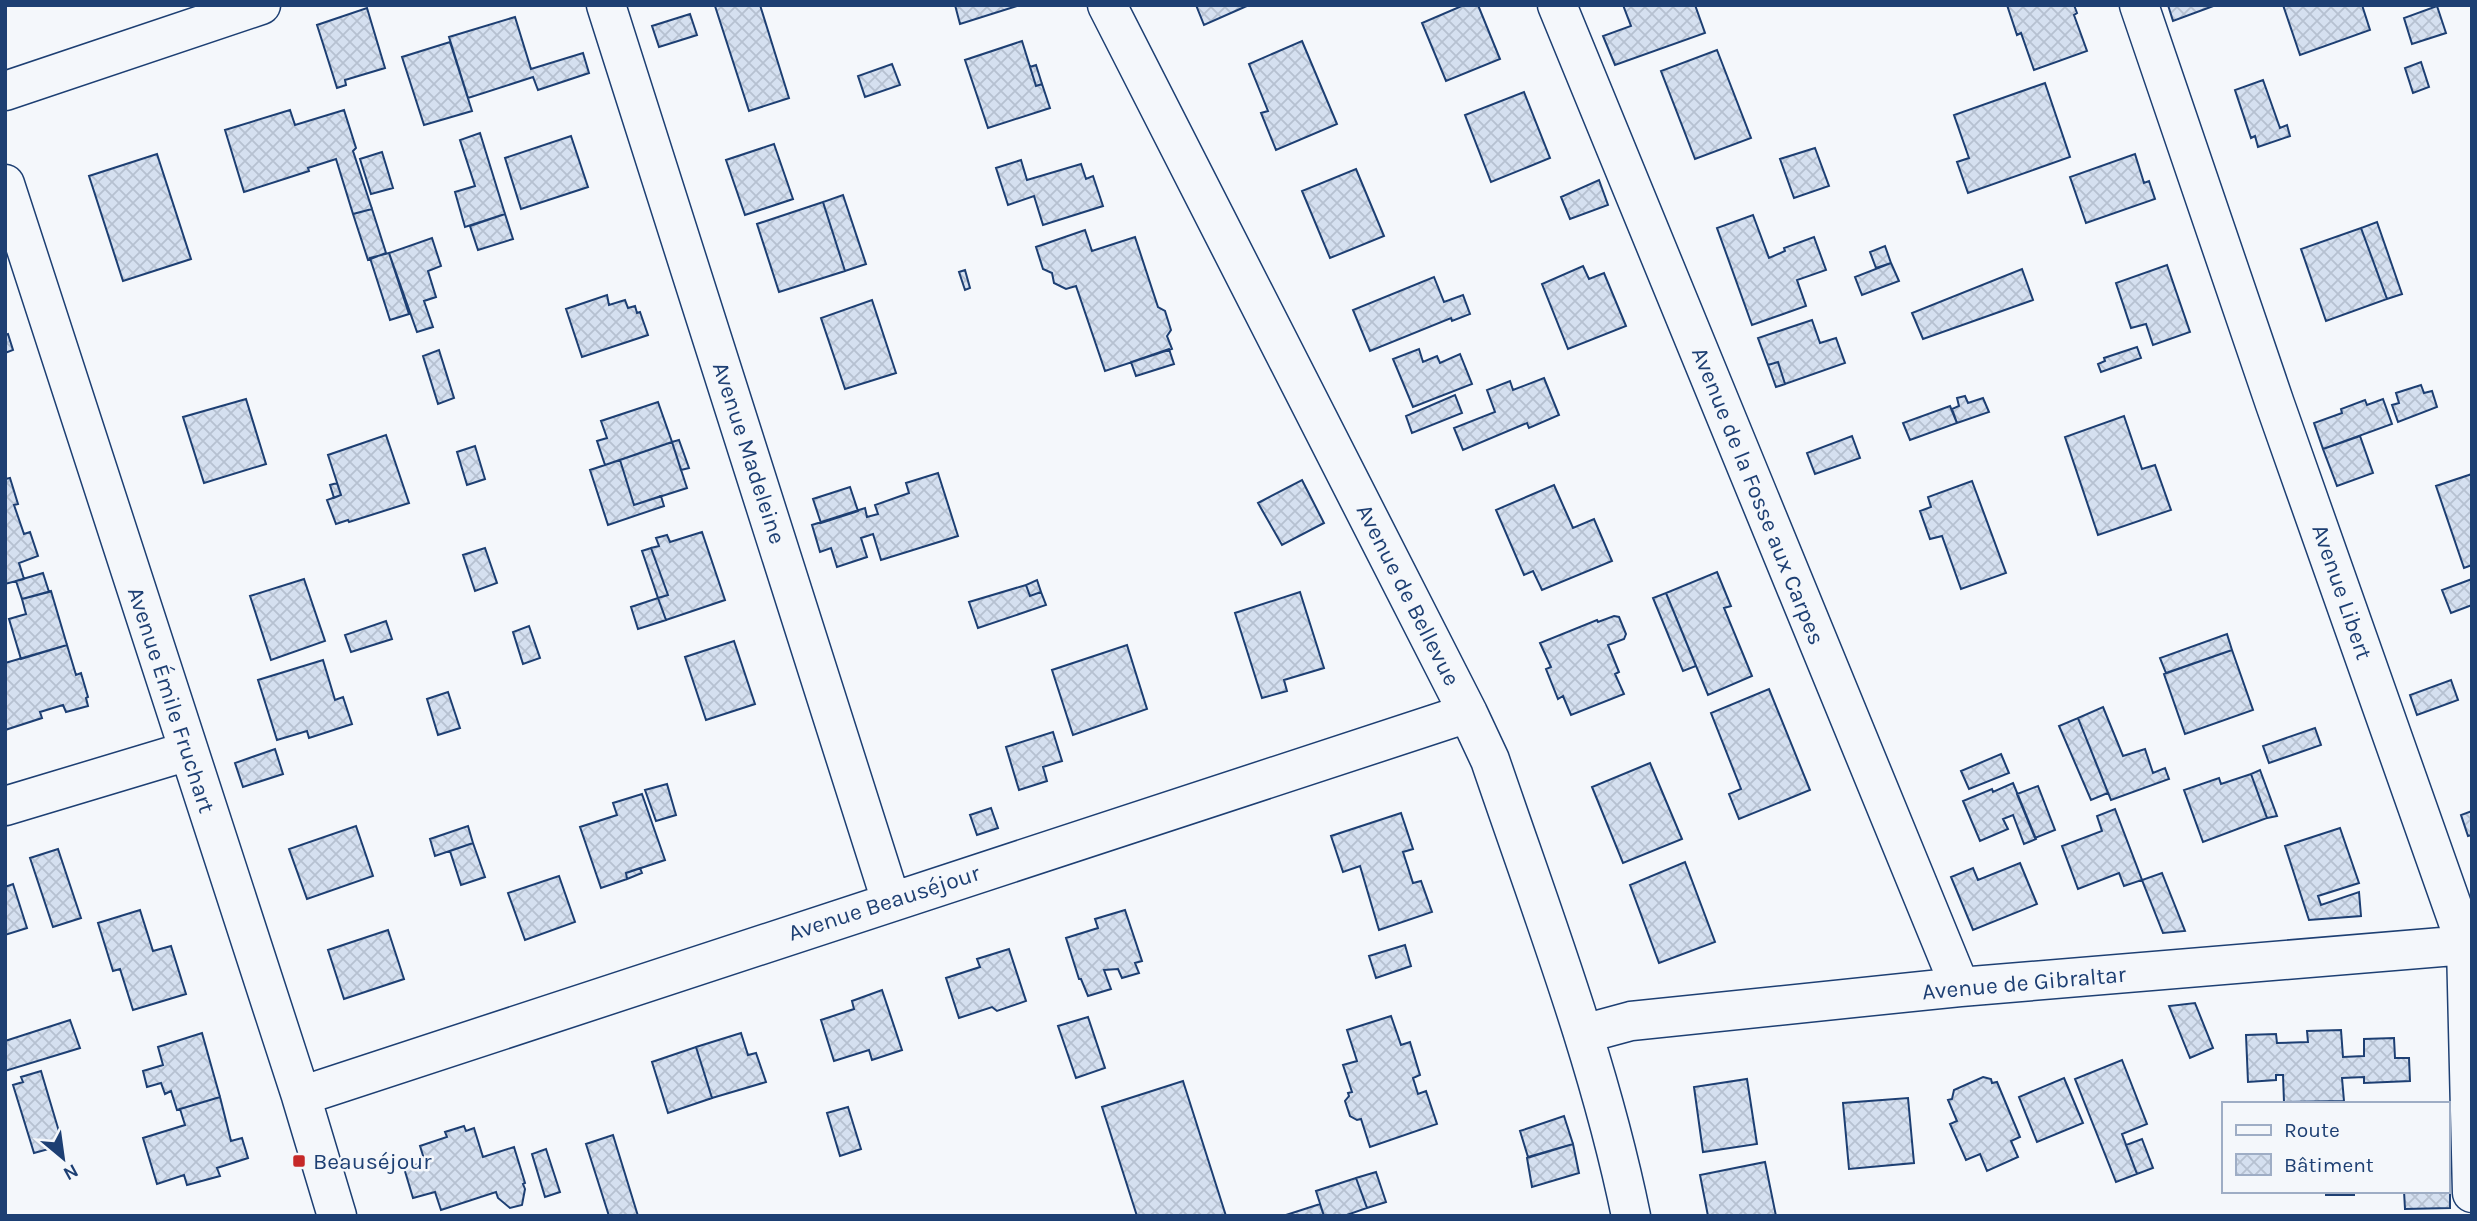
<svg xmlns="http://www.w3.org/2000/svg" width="2477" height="1221" font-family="Karla,sans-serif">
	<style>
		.building { fill: url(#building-cross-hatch); stroke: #1d3f73; stroke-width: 2 }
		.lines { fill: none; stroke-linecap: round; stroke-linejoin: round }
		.minor-casing { stroke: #1d3f73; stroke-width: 41 }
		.minor { stroke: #f4f7fb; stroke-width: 38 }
		.poi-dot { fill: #c62828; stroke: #f4f7fb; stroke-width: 2.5 }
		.labels { text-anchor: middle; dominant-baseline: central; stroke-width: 5; stroke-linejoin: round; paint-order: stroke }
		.street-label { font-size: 23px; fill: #1d3f73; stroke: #f4f7fb }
		.poi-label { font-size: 23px; fill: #1d3f73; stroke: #f4f7fb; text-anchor: start }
	</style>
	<defs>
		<pattern id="building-cross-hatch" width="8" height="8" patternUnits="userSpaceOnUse" patternTransform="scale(1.75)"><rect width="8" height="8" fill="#d5e0f0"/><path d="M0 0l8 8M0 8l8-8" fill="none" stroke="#b6c1d1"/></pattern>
	</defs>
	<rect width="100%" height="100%" fill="#f4f7fb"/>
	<path class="building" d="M719,5h41l29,93 -40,13 -34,-105z
		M955,5h62v1l-57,18z
		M1196,5h53l-45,20z
		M1464,5h14l22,54 -54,22 -24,-58z
		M1623,5h72l10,28 -90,32 -12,-29 28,-10z
		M2007,5h67l3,8 -3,2 13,36 -53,19 -13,-37 -4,2z
		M2168,5h48l-43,16z
		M2283,5h79l8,25 -70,25z
		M2437,6l9,27 -34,11 -8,-26z
		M367,8l18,60 -40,12 1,5 -9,3 -20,-63z
		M690,14l7,21 -38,12 -7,-21z
		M515,17l16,52 52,-16 6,20 -51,17 -5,-13 -65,21 -19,-61z
		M1022,41l14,45 6,-2 8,24 -62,20 -23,-68z
		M1302,41l35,83 -61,26 -15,-37 7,-2 -19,-47z
		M450,42l22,69 -48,14 -22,-68z
		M1717,50l34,88 -56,21 -34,-88z
		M2421,62l8,25 -16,6 -8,-25z
		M892,64l8,21 -35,12 -7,-21z
		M1036,65l6,19 -6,2 -6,-19z
		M2263,80l17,48 7,-3 3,11 -32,11 -3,-11 -4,2 -16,-48z
		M2045,83l25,74 -102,36 -11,-31 12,-4 -15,-43z
		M1524,92l26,66 -59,24 -26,-67z
		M290,110l5,15 49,-15 12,38 -3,3 19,58 -19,5 -17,-55 -28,9 1,3 -65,21 -19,-62z
		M480,133l25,81 -40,13 -10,-35 20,-6 -15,-46z
		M571,136l17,51 -67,22 -16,-51z
		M774,144l19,55 -48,16 -19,-55z
		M1815,148l14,38 -35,12 -14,-39z
		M382,152l11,36 -22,6 -11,-35z
		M157,154l34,105 -68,22 -34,-105z
		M2135,154l9,29 5,-2 6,18 -69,24 -16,-46z
		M1021,160l6,20 54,-16 5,15 7,-3 10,30 -60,19 -9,-29 -26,9 -12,-37z
		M1356,169l28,67 -54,22 -28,-67z
		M1599,180l9,25 -38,14 -9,-22z
		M843,195l23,69 -21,7 -22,-69z
		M823,202l22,69 -66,21 -22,-68z
		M372,209l14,44 -18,7 -15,-46z
		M505,214l8,25 -35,11 -8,-24z
		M1753,215l16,43 16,-7 -1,-3 30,-11 12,33 -29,10 9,26 -54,19 -35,-97z
		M2377,222l25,72 -15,5 -26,-71z
		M2361,228l26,71 -61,22 -25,-72z
		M1085,230l7,21 43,-14 23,70 7,4 6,19 -4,6 5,13 -67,22 -29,-85 -10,3 -12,-6 -2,-10 -9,-4 -7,-22z
		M432,238l9,28 -13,5 8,26 -12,4 9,26 -16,5 -28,-79z
		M1885,246l6,17 -15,5 -6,-16z
		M389,253l20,61 -19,6 -20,-62z
		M1891,263l8,18 -37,14 -7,-18z
		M2167,265l23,67 -37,13 -7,-21 -15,4 -15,-45z
		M1583,266l6,13 15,-6 22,53 -58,23 -26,-65z
		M2022,269l11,31 -110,39 -11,-26z
		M965,270l5,18 -5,2 -6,-18z
		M1434,277l10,25 19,-7 7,19 -18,7 -1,-3 -81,33 -17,-41z
		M607,295l2,10 16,-5 3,8 7,-2 2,7 3,-1 8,23 -66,22 -16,-48z
		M872,300l24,73 -51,16 -24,-71z
		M1812,320l8,23 16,-5 9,25 -60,21 -7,-22 -10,3 -10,-27z
		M8,334l5,16 -8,3v-18z
		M2137,347l4,11 -40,14 -3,-8 7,-3 -1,-3z
		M1169,349l5,15 -38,12 -5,-14z
		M1419,349l4,13 14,-6 3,7 20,-9 12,30 -59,23 -20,-48z
		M439,350l15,48 -16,6 -15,-48z
		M1778,362l7,22 -9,3 -8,-22z
		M1544,378l15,37 -30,13 -2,-5 -64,27 -9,-22 41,-16 -8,-22 23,-9 3,9z
		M2421,385l3,8 8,-2 5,16 -39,15 -6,-17 7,-2 -3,-10z
		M1455,395l7,18 -50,20 -6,-17z
		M1965,396l3,7 15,-5 6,14 -32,11 -5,-14 7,-3 -2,-8z
		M246,399l20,65 -62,19 -21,-66z
		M2383,399l9,25 -69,25 -9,-26 28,-10 -1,-4 24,-9 2,5z
		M658,402l14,40 -67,23 -8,-24 10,-3 -6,-17z
		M1950,406l7,17 -47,17 -7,-17z
		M2124,416l18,53 13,-4 16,45 -73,25 -33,-98z
		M386,435l23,68 -60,19 -1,-2 -12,4 -9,-24 14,-5 -13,-40z
		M1852,436l8,22 -45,16 -8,-21z
		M2360,436l13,37 -36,13 -14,-37z
		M679,440l10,28 -8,2 -9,-28z
		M672,442l15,46 -53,17 -14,-45z
		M475,446l10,33 -18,6 -10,-33z
		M620,460l14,45 27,-9 3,10 -56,19 -18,-55z
		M938,473l20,63 -77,24 -8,-26 -12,4 6,19 -30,10 -6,-19 -11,4 -8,-27 53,-17 2,9 11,-3 -3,-9 34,-12 -3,-10z
		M2472,474v91l-8,3 -28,-82z
		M10,478l8,26 -4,1 10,29 6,-2 8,24 -19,7 5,16 -19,5v-105z
		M1302,480l22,43 -42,22 -24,-42z
		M1972,481l34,92 -45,16 -19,-53 -12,3 -10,-28 11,-4 -3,-10z
		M337,483l4,12 -7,3 -4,-13z
		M1554,485l19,43 21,-9 18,42 -70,29 -9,-19 -9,4 -28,-65z
		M850,487l8,24 -37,12 -8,-24z
		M702,532l23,68 -59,20 -8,-22 10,-3 -17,-47 8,-2 -3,-8 11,-3 3,7z
		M485,548l12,35 -22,8 -12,-36z
		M651,548l17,47 -10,3 -16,-47z
		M1717,572l14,34 -7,2 28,68 -44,19 -42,-102z
		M43,573l6,19 -27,7 -6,-18z
		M304,579l21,62 -54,19 -21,-64z
		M2472,579v26l-21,8 -9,-23z
		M1037,580l4,12 -11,4 -4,-11z
		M1026,585l4,11 11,-4 5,13 -68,23 -9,-26z
		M51,591l16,54 -46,14 -12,-40 17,-5 -4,-15z
		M1300,592l24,76 -40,12 3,11 -25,7 -27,-85z
		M1666,593l30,73 -13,5 -30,-73z
		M658,598l8,22 -28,9 -7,-22z
		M1614,616l5,1 7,17 -2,5 -16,6 11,27 -4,2 9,20 -53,21 -8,-19 -5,3 -12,-30 5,-2 -11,-24 57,-23 1,2z
		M386,621l6,18 -41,13 -6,-17z
		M529,626l11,32 -17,6 -10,-32z
		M2227,634l5,16 -66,23 -6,-15z
		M734,641l21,63 -49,16 -21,-63z
		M67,645l9,30 5,-2 7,24 -2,1 2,8 -22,6 -3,-7 -23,7 2,6 -37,12v-67z
		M1127,645l20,64 -74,26 -21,-65z
		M2232,650l21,60 -68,24 -21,-60z
		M323,660l12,40 8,-3 9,27 -43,14 -2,-7 -30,9 -19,-60z
		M2451,680l7,20 -41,15 -7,-20z
		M1769,689l41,101 -71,29 -10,-25 12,-5 -30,-76z
		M448,692l12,36 -22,7 -11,-36z
		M2103,707l20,49 22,-7 8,24 12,-5 4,11 -58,21 -33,-82z
		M2078,718l30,75 -17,7 -32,-74z
		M2315,728l6,17 -52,18 -6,-17z
		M1053,732l9,29 -19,6 4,14 -28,9 -13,-43z
		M275,749l8,25 -40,13 -8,-24z
		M2001,754l8,19 -40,16 -8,-18z
		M1650,763l32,76 -59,24 -31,-76z
		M2260,770l17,46 -10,2 -16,-44z
		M2251,774l16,44 -64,24 -19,-52 35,-12 2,6z
		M2013,783l23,56 -12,5 -11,-29 -10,4 5,10 -28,12 -17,-40 29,-12 1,3z
		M667,784l9,31 -20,6 -11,-31z
		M2038,786l17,44 -20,8 -18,-44z
		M642,794l23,66 -39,13 1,6 -26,9 -21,-61 37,-12 -4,-12z
		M991,808l7,20 -21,7 -7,-20z
		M2115,809l27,71 -18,6 -5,-13 -41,16 -16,-43 40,-15 -5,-15z
		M2472,811v24l-4,1 -7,-21z
		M1401,813l12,36 -10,3 10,31 8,-2 11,31 -53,18 -19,-64 -17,6 -12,-36z
		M356,826l17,50 -66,23 -18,-50z
		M468,826l5,17 -38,13 -5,-17z
		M2340,828l19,55 -41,13 3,9 38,-13 2,24 -52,4 -24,-74z
		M473,843l12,34 -24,8 -11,-34z
		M58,849l23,69 -28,9 -23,-69z
		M1685,862l30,80 -56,21 -29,-78z
		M2020,863l17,41 -64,26 -22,-53 22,-9 5,12z
		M640,868l2,5 -15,6 -1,-6z
		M2162,873l23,58 -22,2 -21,-53z
		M559,876l16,46 -50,18 -17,-47z
		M13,884l14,44 -22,7v-48z
		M140,910l13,41 18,-5 15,48 -53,16 -13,-41 -7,2 -15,-48z
		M1125,910l17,51 -7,2 4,10 -17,5 -4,-9 -14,1 7,19 -23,7 -7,-17h-2l-13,-41 32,-10 -3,-9z
		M388,930l16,49 -60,20 -16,-49z
		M1405,945l6,21 -35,12 -7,-22z
		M1009,949l17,52 -29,10 -5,-4 -33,11 -13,-40 34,-11 -3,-8z
		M882,990l20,60 -30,10 -3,-10 -35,11 -13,-41 33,-11 -2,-8z
		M2195,1003l18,45 -23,10 -21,-52z
		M1391,1016l10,29 9,-3 10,33 -7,3 5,16 8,-3 11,33 -67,23 -9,-28 -4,1 -7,-4 -5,-15 4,-5 -1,-3 4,-1 -9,-27 14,-4 -10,-31z
		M1088,1017l17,51 -29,10 -18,-52z
		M70,1020l10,28 -75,23v-30z
		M2341,1030l2,27 21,-1v-17l30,-1 1,20h14l1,23 -46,2v-6l-22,1 2,23 -60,1 -1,-27h-7v5l-28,2 -2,-47 30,-1 1,9 31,-1 -1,-11z
		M202,1033l18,64 -43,13 -6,-19 -6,3 -4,-11 -14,4 -4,-16 20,-6 -5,-18z
		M741,1033l7,22 8,-2 10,29 -54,16 -16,-51z
		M696,1047l16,51 -44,15 -16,-51z
		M2122,1060l25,64 -25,10 15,40 -21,8 -41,-103z
		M41,1071l22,74 -29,8 -21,-68 10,-3 -2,-5z
		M1983,1077l8,2 1,4 5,-1 23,55 -9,4 7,16 -31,14 -7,-17 -14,6 -16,-36 7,-3 -9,-21 4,-1 2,-9z
		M2064,1078l19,45 -46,19 -18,-45z
		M1747,1079l10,65 -54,8 -9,-65z
		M1183,1081l43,135h-89l-35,-109z
		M220,1097l11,44 11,-3 6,20 -31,10 3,8 -33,9 -3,-10 -27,9 -14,-46 42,-13 -5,-16z
		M1908,1098l6,65 -65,6 -6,-66z
		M848,1107l13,42 -21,7 -13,-43z
		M1564,1116l9,28 -45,13 -8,-26z
		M464,1126l2,5 8,-3 9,29 31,-10 11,36 -2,1 2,5 -3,16 -12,3 -12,-10 -2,-6 -55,18 -6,-18 -22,6 -9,-30 21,-6 -5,-16 27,-9 -2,-5z
		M613,1135l25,81h-29l-23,-72z
		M2142,1139l11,29 -16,6 -11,-29z
		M1573,1144l6,29 -47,14 -5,-29z
		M546,1149l14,43 -15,5 -13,-43z
		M1765,1162l11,54h-68l-8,-41z
		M1376,1172l10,30 -19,6 -11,-30z
		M1356,1178l11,30 -23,8h-20l-8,-25z
		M2447,1183h3v25l-45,1 -1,-18h43z
		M2326,1191h28v4h-28z
		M1320,1204l4,12 -38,-1z"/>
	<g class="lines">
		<g class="minor-casing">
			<path id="minor" d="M606,5l285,896
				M1107,5l361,708 22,47c51,150 109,300 141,456
				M1557,5l403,982
				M2139,5l136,399 191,541 6,248
				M5,91l256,-86
				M5,184l296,912 36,120
				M5,806l183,-55
				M1583,1034l48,-13 329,-34 506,-42
				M301,1096l1167,-383"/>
		</g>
		<use href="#minor" class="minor"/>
	</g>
	<rect class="poi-dot" x="292" y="1154" width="14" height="14" rx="3.5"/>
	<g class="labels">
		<g class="street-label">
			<text transform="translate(749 453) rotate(72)">Avenue Madeleine</text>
			<text transform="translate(1758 496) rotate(68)">Avenue de la Fosse aux Carpes</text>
			<text transform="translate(2342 592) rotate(71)">Avenue Libert</text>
			<text transform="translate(1408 595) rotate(63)">Avenue de Bellevue</text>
			<text transform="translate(171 700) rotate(72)">Avenue Émile Fruchart</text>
			<text transform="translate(884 903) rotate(-18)">Avenue Beauséjour</text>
			<text transform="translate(2024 983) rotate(-5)">Avenue de Gibraltar</text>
		</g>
		<g class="poi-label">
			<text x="313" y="1161">Beauséjour</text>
		</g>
	</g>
	<rect width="2477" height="1221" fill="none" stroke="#1d3f73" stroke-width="14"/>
	<rect x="2222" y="1102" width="228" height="91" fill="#f4f7fb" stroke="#9eadc5" stroke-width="2"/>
	<rect x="2236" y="1125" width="35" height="10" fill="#f4f7fb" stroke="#9eadc5" stroke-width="2"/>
	<text x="2284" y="1137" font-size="21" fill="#1d3f73">Route</text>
	<rect x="2236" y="1154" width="35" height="21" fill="url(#building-cross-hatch)" stroke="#9eadc5" stroke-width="2"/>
	<text x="2284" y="1172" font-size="21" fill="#1d3f73">Bâtiment</text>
	<g transform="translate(63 1158) rotate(151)" stroke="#f4f7fb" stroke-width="5" paint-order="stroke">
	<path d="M0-5L12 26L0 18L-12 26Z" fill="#1d3f73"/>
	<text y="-10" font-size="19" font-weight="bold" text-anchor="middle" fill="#1d3f73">N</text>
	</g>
</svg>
